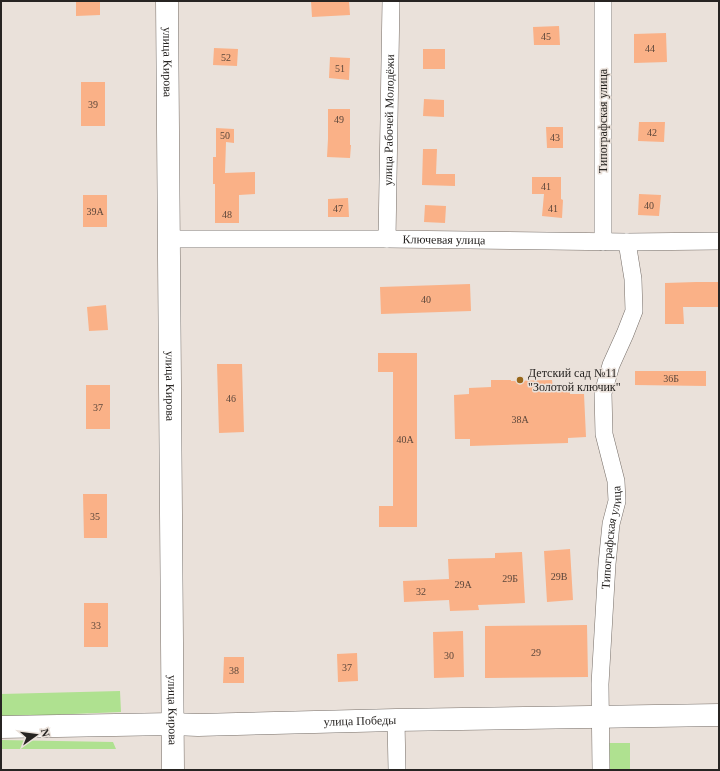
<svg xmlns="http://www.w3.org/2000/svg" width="720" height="771" font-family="Georgia,serif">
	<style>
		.green { fill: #afe190 }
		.building { fill: #fab187 }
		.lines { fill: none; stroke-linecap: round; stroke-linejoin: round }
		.minor-casing { stroke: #766e68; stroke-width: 18 }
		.major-casing { stroke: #766e68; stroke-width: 23 }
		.minor { stroke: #fff; stroke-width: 17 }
		.major { stroke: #fff; stroke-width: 22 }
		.poi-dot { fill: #98671a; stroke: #eae1da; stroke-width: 1.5 }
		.labels { text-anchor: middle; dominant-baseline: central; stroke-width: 3; stroke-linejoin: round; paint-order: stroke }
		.number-label { font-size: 10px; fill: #5c473b }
		.street-label { font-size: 12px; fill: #272422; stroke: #eae1da }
		.poi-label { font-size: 12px; fill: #272422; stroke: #eae1da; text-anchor: start }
	</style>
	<rect width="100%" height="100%" fill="#eae1da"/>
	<path class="green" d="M120,691l1,21 -120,5v-23z
		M1,740l112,2 3,7h-115z
		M600,743h30v27h-29z"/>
	<path class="building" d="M76,1h24v14l-24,1z
		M311,1h38l1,14 -38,2z
		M559,26l1,19h-26l-1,-18z
		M666,33l1,29 -33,1v-29z
		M214,48l24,1 -1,17 -24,-1z
		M423,49h22v20h-22z
		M330,57l20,1 -1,22 -20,-2z
		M81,82h24v44h-24z
		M424,99l20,1v17l-21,-1z
		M328,109h22v36h1l-1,13 -23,-1 1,-18z
		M639,122h26l-1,20 -26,-1z
		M546,127h17v21h-16z
		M216,128l18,1v14l-8,-1 -1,31 30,-1v22l-16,1v28h-24v-39h-2v-27h3z
		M423,149h14l-1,25h19v12l-33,-1z
		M532,177h29v22l2,1 -1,18 -20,-2 2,-22h-12z
		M639,194l22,1 -2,21 -21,-1z
		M83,195h24v32h-24z
		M348,198l1,19h-21v-18z
		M425,205l21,1 -1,17 -21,-1z
		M696,282h23v25h-36l1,17h-19v-41z
		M470,284l1,27 -90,3 -1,-27z
		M106,305l2,25 -19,1 -2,-24z
		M378,353h39v174h-38v-21h14v-134h-15z
		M217,364h25l2,68 -25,1z
		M635,371h71v15l-71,-1z
		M491,380h20v1l41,-1 1,9 17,-1v6h14l2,43 -18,1v5l-98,3v-7h-15l-1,-44 15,-1v-6l22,-1z
		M86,385h24v44h-24z
		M83,494h24v44h-23z
		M570,549l3,51 -26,2 -3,-51z
		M522,552l3,51 -47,2 1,5 -29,1 -1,-11 -45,2 -1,-21 46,-2 -1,-20 47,-1v-5z
		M84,603h24v44h-24z
		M587,625l1,52 -103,1v-52z
		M463,631l1,46 -30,1 -1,-46z
		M357,653l1,28 -20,1 -1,-28z
		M224,657h20v26h-21z"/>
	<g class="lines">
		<g class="minor-casing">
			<g id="minor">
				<path d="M603,1v241"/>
				<path id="s1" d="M169,239h218l240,3 92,-1"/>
				<path id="s2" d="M387,239l4,-238"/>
				<path d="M396,720l1,50"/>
				<path id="s3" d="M601,770l-1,-86 7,-120 4,-40 6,-23 -1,-20 -12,-47 -1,-41 8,-28 14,-31 9,-23 -1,-32 -6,-37"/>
			</g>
		</g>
		<g class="major-casing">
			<g id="major">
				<path id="s4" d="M167,1l6,769"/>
				<path id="s5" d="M1,727l171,-3 26,1 198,-5 323,-5"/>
			</g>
		</g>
		<use href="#minor" class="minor"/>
		<use href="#major" class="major"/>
	</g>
	<circle class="poi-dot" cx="520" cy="380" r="4"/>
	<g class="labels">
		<g class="number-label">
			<text x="546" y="36">45</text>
			<text x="650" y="48">44</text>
			<text x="226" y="57">52</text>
			<text x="340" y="68">51</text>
			<text x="93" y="104">39</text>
			<text x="339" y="119">49</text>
			<text x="652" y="132">42</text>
			<text x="225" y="135">50</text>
			<text x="555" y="137">43</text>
			<text x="546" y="186">41</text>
			<text x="649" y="205">40</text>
			<text x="338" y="208">47</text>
			<text x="553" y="208">41</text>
			<text x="95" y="211">39А</text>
			<text x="227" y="214">48</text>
			<text x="426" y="299">40</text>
			<text x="671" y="378">36Б</text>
			<text x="231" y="398">46</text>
			<text x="98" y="407">37</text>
			<text x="520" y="419">38А</text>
			<text x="405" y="439">40А</text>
			<text x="95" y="516">35</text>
			<text x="559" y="576">29В</text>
			<text x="510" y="578">29Б</text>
			<text x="463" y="584">29А</text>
			<text x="421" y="591">32</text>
			<text x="96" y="625">33</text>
			<text x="536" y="652">29</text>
			<text x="449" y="655">30</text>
			<text x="347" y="667">37</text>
			<text x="234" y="670">38</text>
		</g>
		<g class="street-label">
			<text stroke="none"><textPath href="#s4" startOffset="61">улица Кирова</textPath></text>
			<text stroke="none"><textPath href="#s2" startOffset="119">улица Рабочей Молодёжи</textPath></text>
			<text transform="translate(603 121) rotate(-90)">Типографская улица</text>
			<text stroke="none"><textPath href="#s1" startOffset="275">Ключевая улица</textPath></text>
			<text stroke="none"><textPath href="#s4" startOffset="385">улица Кирова</textPath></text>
			<text stroke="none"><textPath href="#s3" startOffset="233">Типографская улица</textPath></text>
			<text stroke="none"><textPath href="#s4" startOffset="709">улица Кирова</textPath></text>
			<text stroke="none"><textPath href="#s5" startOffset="359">улица Победы</textPath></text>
		</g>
		<g class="poi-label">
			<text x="528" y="373">Детский сад №11<tspan x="528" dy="14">"Золотой ключик"</tspan></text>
		</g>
	</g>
	<rect width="720" height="771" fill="none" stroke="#272422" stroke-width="4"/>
	<g transform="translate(36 735) rotate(76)" stroke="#eae1da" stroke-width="3" paint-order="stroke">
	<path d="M0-3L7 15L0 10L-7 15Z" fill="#272422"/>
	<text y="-6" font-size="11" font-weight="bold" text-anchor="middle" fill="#272422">N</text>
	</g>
</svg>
